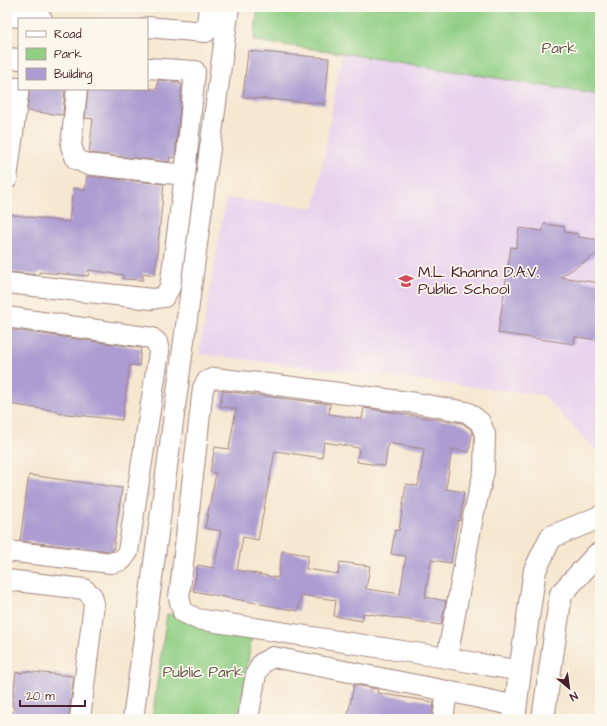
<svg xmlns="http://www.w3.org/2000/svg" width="607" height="726" font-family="'Architects Daughter',sans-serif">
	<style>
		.built { fill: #e8d2ee }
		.green { fill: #91cf85; stroke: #6e7758 }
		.building { fill: #ac9cd1; fill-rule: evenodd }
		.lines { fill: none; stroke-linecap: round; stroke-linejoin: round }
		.street-casing { stroke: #a0837e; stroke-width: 22 }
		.secondary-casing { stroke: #a0837e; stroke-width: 24 }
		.street { stroke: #fff; stroke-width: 20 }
		.secondary { stroke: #fff; stroke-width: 22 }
		.labels { text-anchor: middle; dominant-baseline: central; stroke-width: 3.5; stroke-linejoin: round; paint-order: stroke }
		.park-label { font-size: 15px; fill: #5f5446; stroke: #fbf7ec }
		.poi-label { font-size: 15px; fill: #4a1f2b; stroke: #fbf7ec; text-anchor: start }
	</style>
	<rect width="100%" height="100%" fill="#fbf7ec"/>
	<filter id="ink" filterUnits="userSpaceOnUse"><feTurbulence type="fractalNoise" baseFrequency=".025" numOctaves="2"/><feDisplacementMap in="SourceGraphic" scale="8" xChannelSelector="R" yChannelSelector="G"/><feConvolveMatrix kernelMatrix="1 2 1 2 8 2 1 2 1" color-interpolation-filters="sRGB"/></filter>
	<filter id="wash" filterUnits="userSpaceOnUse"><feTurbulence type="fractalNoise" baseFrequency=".012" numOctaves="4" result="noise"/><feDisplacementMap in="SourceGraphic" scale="16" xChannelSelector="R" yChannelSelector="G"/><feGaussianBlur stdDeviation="0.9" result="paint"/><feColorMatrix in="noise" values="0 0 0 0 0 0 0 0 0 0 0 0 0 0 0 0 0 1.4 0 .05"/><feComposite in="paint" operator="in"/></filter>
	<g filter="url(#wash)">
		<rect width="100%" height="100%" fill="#f6e7d0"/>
		<path class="built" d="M342,53l258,42v360l-57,-60 -344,-41 27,-156 89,10z"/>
		<path class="green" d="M258,7h342v88l-258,-42 -88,-12z
			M167,614l86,11 -13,94h-88z"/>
		<g id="blocks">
			<path class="building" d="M248,51l81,7 -4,46 -82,-7z
				M158,80l21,2v2h3l-7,74 -5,-1 -1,5 -80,-9 4,-34 -8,-1 3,-29h69z
				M30,89h35l-2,26 -36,-4z
				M87,176l77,8 -9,91 -12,-2v7l-20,-1v-4l-34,-5 -1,6 -49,-4v3l-32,-3v-58l62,8 4,-34 12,2z
				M544,224l21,3 -1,5 14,2v3l22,3v12l-40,25 40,6v57l-25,-3 -1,7 -76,-11 13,-86 5,1 3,-20 24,3z
				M7,329l134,19 -2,18 -9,-1 -8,55 -64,-7v-2l-51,-7z
				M223,391l107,13 -1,10 33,5 2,-11 98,15 9,6 1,4 -3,19 -17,-3 -6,40 18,3 -4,29 -2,-1 -7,43 -20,-3 -6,37 21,4 -5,24 -78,-12 -1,8 -28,-5 2,-16 -35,-5 -3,16 -105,-20 5,-26 16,3 7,-37 -16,-3 11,-55 -6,-1 5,-25 14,2 7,-40 -16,-3zM324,442l35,6 -2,14 28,4 3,-23 36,6 -6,37 -12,-2 -7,47 -4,-1 -4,24 15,2 -6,38 -34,-5 4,-23 -30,-4 -2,12 -32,-5 2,-14 -26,-4 -4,27 -41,-8 6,-33 15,3 17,-89 47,7z
				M29,475l93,13 -9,63h-3l-90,-10z
				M22,671l52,5 -6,43h-56l2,-13h-2l4,-34 6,1z
				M354,685l24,4 -1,4 57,9 -2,17h-85z"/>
		</g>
	</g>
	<g filter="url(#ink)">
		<use href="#blocks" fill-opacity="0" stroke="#a0837e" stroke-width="1"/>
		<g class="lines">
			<g class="street-casing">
				<path id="street" d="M7,16l35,3
					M147,27l59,5 3,-25
					M7,58l12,1
					M77,89l-6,57 5,13 10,5 99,11
					M7,179l12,-92
					M7,283l145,16 12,-2 6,-10 15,-112 10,-104 -48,-3
					M7,317l145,21 5,4 2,10 -31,200 -6,8 -11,3 -104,-12
					M7,580l77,9 8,7 2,8 -14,115
					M447,658l26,-141 11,-46 1,-37 -5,-12 -13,-10 -51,-9 -139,-18 -63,-7 -7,3 -4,7 -24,210 4,14 14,7 250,39 73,13
					M133,719l96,-712
					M248,719l8,-45 6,-11 11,-6 174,34 69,15
					M443,719l4,-28"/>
			</g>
			<g class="secondary-casing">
				<path id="secondary" d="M514,719l6,-48 15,-101 16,-33 49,-20
					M543,719l18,-125 36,-39 3,-1"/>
			</g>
			<use href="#street" class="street"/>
			<use href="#secondary" class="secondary"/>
		</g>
	</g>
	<defs>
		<g id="school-bare" transform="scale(1.2)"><path d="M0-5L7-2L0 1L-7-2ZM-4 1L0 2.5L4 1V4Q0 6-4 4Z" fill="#d1495b" stroke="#fbf7ec" stroke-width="2.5" paint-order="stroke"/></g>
	</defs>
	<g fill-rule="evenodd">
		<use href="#school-bare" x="406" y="281"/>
	</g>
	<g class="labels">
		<g class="park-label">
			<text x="559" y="48">Park</text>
			<text x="203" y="672">Public Park</text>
		</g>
		<g class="poi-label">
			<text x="418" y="272">M.L. Khanna D.A.V.<tspan x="418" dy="17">Public School</tspan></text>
		</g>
	</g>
	<rect width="607" height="726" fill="none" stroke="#fbf7ec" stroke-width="24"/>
	<rect x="18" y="18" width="130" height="72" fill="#fbf7ec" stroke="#b4a19f"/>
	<rect x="26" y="31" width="20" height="6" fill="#ffffff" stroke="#b4a19f"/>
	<text x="54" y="38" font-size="12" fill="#4a1f2b">Road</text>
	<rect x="26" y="48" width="20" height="12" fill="#91cf85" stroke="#b4a19f"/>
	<text x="54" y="58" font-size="12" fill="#4a1f2b">Park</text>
	<rect x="26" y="68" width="20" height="12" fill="#ac9cd1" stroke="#b4a19f"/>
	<text x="54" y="78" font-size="12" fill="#4a1f2b">Building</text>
	<g transform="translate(569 688) rotate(151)" stroke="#fbf7ec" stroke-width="3" paint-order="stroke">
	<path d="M0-3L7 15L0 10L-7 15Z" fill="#4a1f2b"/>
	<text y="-6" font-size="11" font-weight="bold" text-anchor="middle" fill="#4a1f2b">N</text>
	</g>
	<path d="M20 700v6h65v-6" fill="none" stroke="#4a1f2b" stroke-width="2"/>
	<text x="26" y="700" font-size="12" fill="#4a1f2b" stroke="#fbf7ec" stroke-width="3" paint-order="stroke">20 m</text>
</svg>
